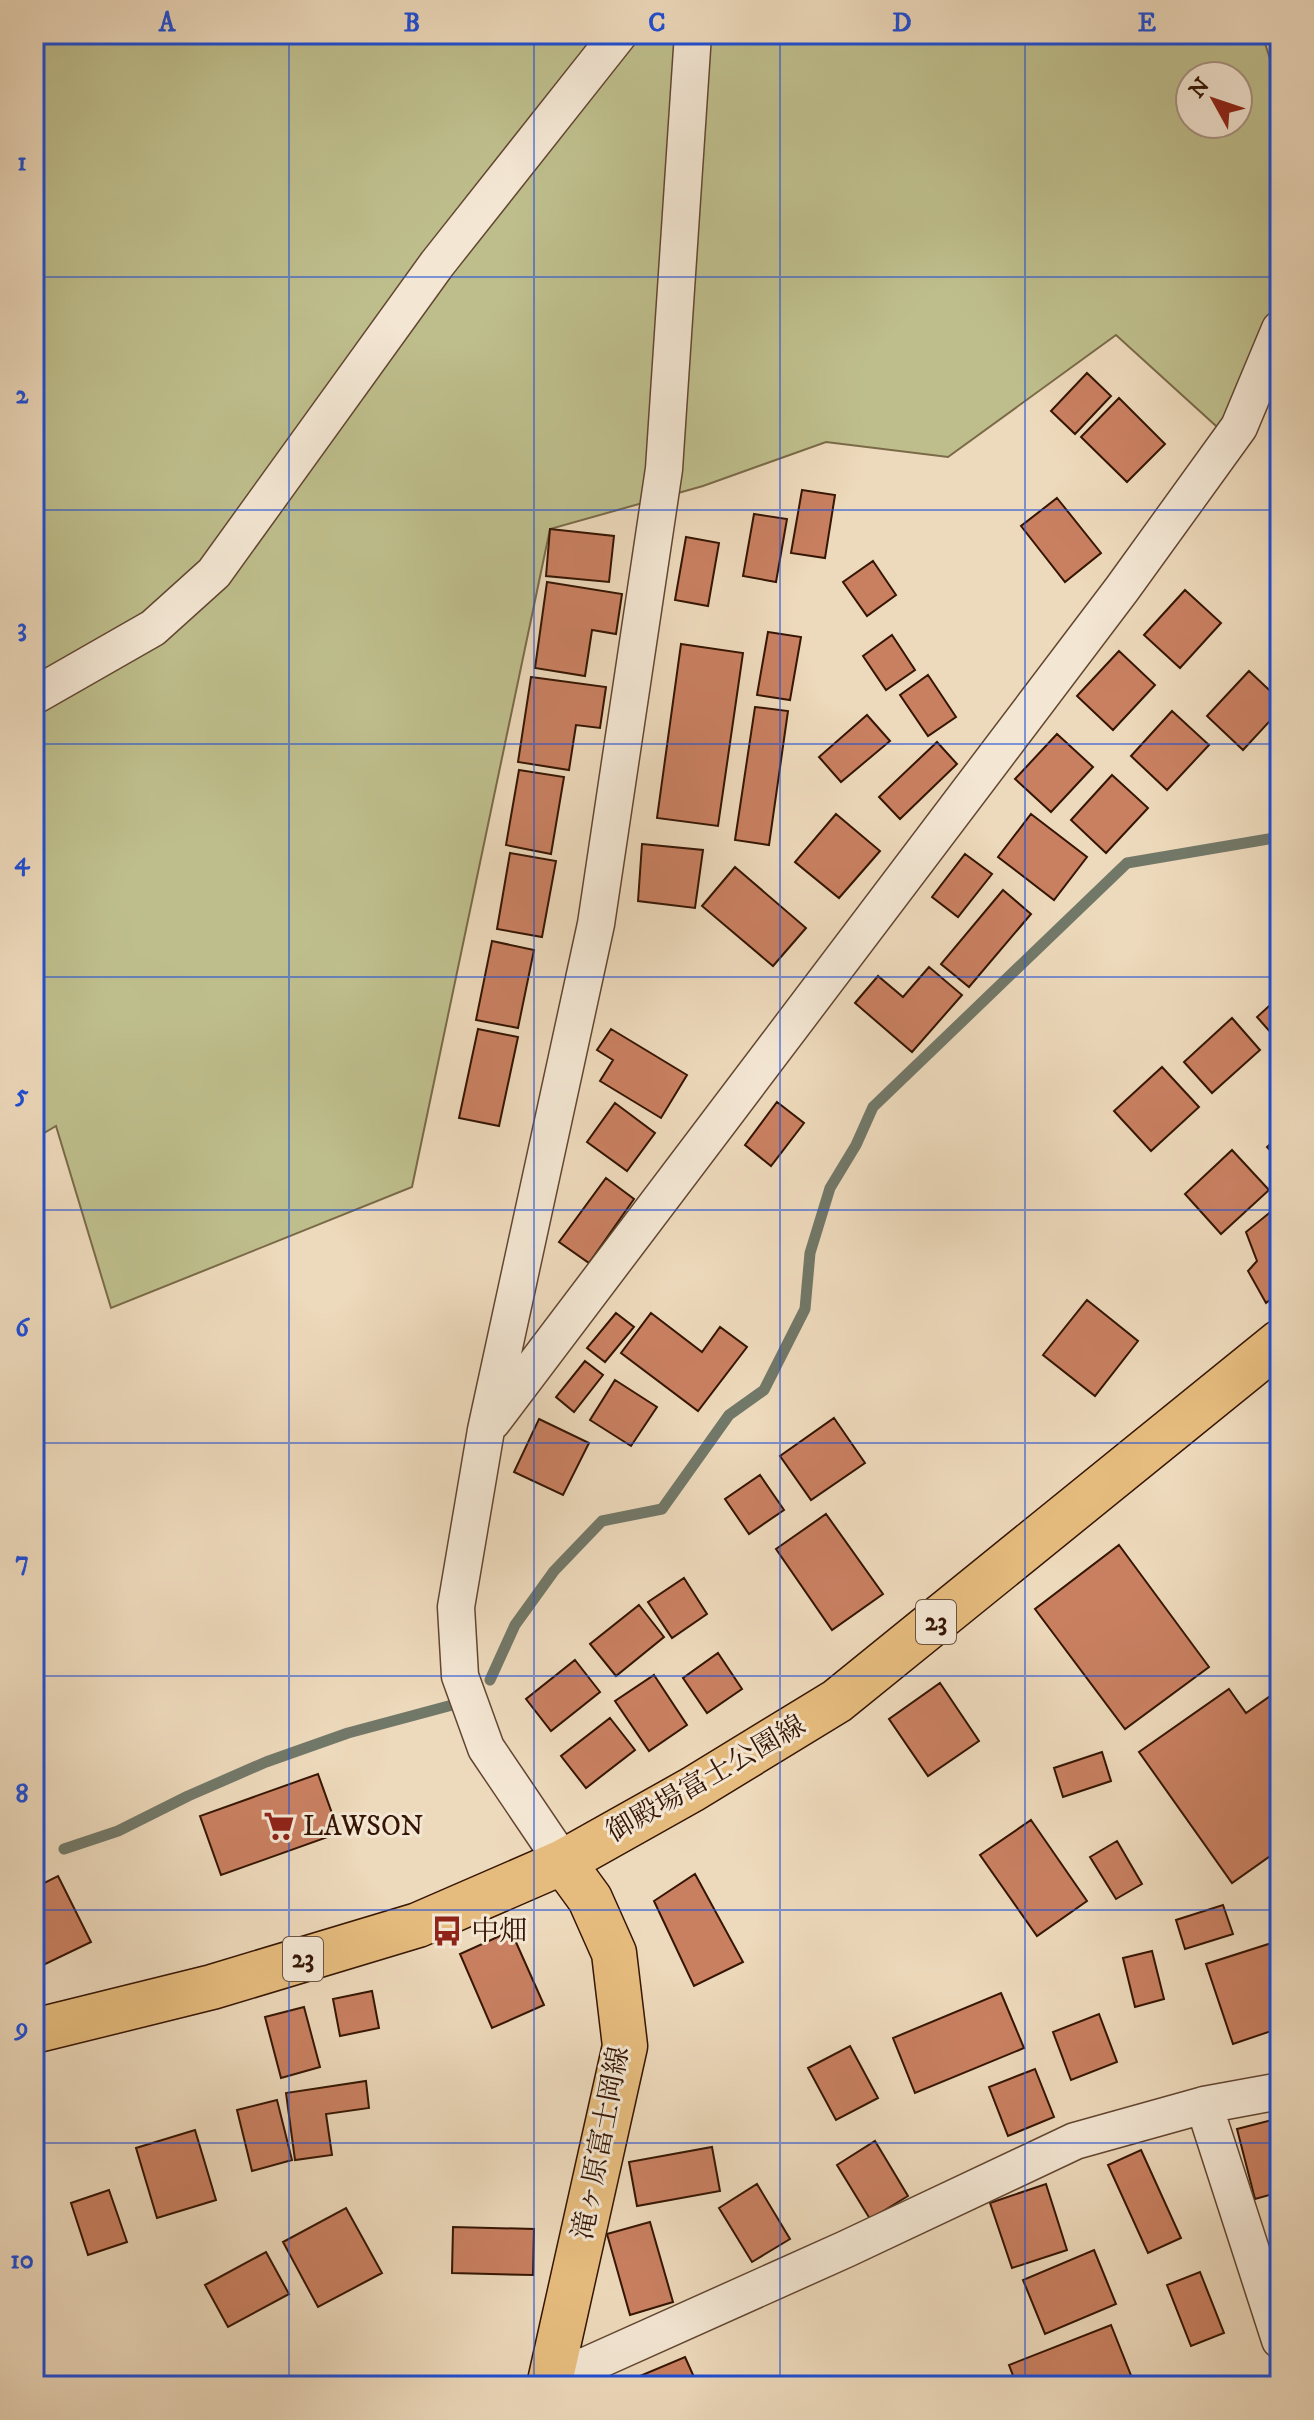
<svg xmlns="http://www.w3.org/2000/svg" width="1314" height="2420" font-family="'IM FELL DW Pica','Noto Serif JP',serif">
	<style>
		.green { fill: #bebe8c; stroke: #7a6a48; stroke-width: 2; fill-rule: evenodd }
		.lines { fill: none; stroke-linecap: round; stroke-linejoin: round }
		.stream { stroke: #727868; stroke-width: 11 }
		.building { fill: #c98061; stroke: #351503; stroke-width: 2 }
		.minor-casing { stroke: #634631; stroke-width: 39 }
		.major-casing { stroke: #351503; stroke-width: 47 }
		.minor { stroke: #f3e6d3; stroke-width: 36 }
		.major { stroke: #e6bc7e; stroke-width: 44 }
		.grid { fill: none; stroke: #1d4ed8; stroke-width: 2; stroke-opacity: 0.55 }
		.labels { text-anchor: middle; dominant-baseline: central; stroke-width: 6; stroke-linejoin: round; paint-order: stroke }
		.shield { fill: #f3e6d3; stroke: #6e5441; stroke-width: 2 }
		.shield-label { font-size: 26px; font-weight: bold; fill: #351503 }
		.street-label { font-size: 28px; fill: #351503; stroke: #f3e6d3 }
		.poi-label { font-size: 28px; fill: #351503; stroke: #f3e6d3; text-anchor: start }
		.neatline { fill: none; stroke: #1d4ed8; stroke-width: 3 }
		.grid-label { font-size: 26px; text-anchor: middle; font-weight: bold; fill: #1d4ed8 }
	</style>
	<rect width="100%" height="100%" fill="#edd9bb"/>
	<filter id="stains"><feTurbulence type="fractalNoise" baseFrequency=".0025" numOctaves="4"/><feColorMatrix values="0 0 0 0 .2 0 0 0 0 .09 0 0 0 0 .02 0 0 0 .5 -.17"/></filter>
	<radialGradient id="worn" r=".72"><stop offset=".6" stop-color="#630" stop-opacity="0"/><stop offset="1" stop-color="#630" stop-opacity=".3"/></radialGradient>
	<path class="green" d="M34,34h1228l18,56v225l-54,120 -110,-100 -168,122 -122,-15 -123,44 -153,43 -138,658 -301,121 -55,-182 -22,13zM1190,76h48v48h-48z"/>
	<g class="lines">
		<path class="stream" d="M490,1680l25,-55 39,-54 48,-50 60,-12 67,-94 35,-25 41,-81 5,-56 20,-65 26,-43 17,-38 254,-244 153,-26
			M64,1849l54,-18 70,-35 78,-34 82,-29 108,-29"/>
	</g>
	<path class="building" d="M1087,373l24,23 -36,38 -24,-23z
		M1119,398l46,46 -38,38 -46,-45z
		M802,490l33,5 -10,63 -34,-5z
		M1057,498l44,55 -36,29 -44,-56z
		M754,514l33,5 -11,63 -33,-6z
		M550,529l64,7 -5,46 -63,-6z
		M686,537l33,6 -11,63 -33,-6z
		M873,561l23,34 -29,21 -24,-34z
		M547,582l75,12 -6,40 -24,-4 -7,46 -50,-8z
		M1185,590l36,33 -41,45 -36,-33z
		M768,632l33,5 -11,63 -33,-5z
		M892,635l23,35 -29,20 -23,-34z
		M681,644l62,9 -25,173 -61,-8z
		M1119,651l36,34 -42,45 -36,-34z
		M1249,671l31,29v10l-37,40 -36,-34z
		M928,675l28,42 -28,19 -28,-41z
		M531,677l75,10 -6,41 -24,-3 -7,45 -51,-8z
		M755,707l33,4 -19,134 -34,-5z
		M1172,711l37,34 -42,45 -36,-34z
		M867,715l23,26 -49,41 -22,-25z
		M1057,734l36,33 -42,45 -36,-33z
		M937,742l20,22 -57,55 -21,-22z
		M519,770l45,7 -13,77 -45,-9z
		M1112,775l36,33 -42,45 -35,-33z
		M836,814l44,37 -41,47 -44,-36z
		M1031,814l56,43 -33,43 -56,-43z
		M642,844l61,6 -8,58 -57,-7z
		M510,853l46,8 -14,76 -45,-8z
		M965,854l27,20 -34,43 -26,-20z
		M735,867l71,61 -33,38 -71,-60z
		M1003,890l28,24 -62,73 -28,-23z
		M492,941l42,9 -16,78 -42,-8z
		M929,967l33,28 -50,57 -57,-49 23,-27 25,21z
		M1280,996v47l-23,-26z
		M1232,1018l28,32 -48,43 -28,-31z
		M478,1029l40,8 -19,89 -40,-8z
		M611,1029l76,46 -26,43 -61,-37 13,-21 -16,-10z
		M1162,1067l37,40 -48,44 -37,-40z
		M777,1102l27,21 -33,43 -26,-21z
		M615,1103l40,30 -28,38 -40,-29z
		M1280,1135v26l-13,-14z
		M1232,1150l37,40 -48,44 -36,-40z
		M606,1178l28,21 -45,64 -30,-21z
		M1273,1210l7,5v77l-14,11 -18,-32 9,-10 -11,-29z
		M1087,1300l51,41 -43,55 -52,-41z
		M616,1313l18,14 -29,35 -18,-14z
		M651,1313l51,39 18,-25 27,20 -49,64 -77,-58z
		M585,1361l18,14 -29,37 -18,-15z
		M615,1380l42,27 -26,39 -41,-26z
		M834,1418l31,45 -54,37 -31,-44z
		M539,1419l50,24 -26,52 -49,-23z
		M760,1475l24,35 -35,24 -24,-35z
		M826,1514l57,80 -51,36 -56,-81z
		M1119,1545l90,122 -84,62 -90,-120z
		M684,1578l23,36 -35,24 -24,-36z
		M639,1605l25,32 -48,39 -26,-32z
		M718,1653l24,36 -35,24 -24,-35z
		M575,1660l25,32 -49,39 -25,-32z
		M654,1675l33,50 -38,26 -34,-50z
		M940,1683l39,58 -51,35 -39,-57z
		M1229,1689l17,24 30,-21 4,6v151l-48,34 -93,-131z
		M610,1718l25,32 -49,38 -25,-32z
		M1102,1752l9,29 -48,16 -9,-29z
		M318,1774l21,59 -118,42 -21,-59z
		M1031,1820l56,81 -50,35 -57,-81z
		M1117,1841l25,43 -26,15 -26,-42z
		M695,1874l48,88 -49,24 -40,-85z
		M58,1876l33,66 -56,27 -1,-81z
		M1223,1905l10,29 -48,15 -9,-29z
		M511,1931l33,74 -52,23 -32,-74z
		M1278,1941l2,87 -47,16 -27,-80z
		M1152,1951l12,48 -29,8 -12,-49z
		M372,1991l7,37 -39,8 -7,-37z
		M1001,1993l23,55 -109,45 -22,-55z
		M304,2007l16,60 -39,11 -16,-61z
		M1099,2014l18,48 -46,18 -18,-48z
		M850,2046l28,52 -42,22 -28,-52z
		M1035,2069l19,48 -46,19 -19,-49z
		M366,2081l3,27 -43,6 6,41 -37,5 -9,-67z
		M277,2100l15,60 -40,11 -15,-61z
		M1280,2118v74l-25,7 -18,-70z
		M195,2130l21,70 -59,18 -21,-70z
		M875,2141l33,55 -38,23 -33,-54z
		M712,2147l8,44 -83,15 -8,-44z
		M1141,2150l40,88 -33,15 -40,-88z
		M757,2184l33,55 -38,23 -33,-54z
		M1046,2184l21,66 -55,18 -22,-65z
		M109,2190l18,52 -39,13 -17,-52z
		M346,2208l36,65 -64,34 -35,-65z
		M650,2222l23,80 -43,13 -23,-81z
		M453,2227l81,2 -1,46 -81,-2z
		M1094,2250l22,54 -71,30 -22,-54z
		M266,2252l23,42 -61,33 -23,-42z
		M1200,2272l24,61 -33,13 -24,-61z
		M1111,2325l23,58 -8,3h-109l-8,-21z
		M685,2357l13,29h-68l-2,-5z"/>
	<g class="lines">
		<g class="minor-casing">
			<path id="minor" d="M34,696l119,-68 61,-55 223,-309 182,-230
				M492,1422l630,-833 117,-162 41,-98
				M563,1862l-77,-114 -26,-72 -4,-69 30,-177 110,-506 68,-455 29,-435
				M1204,2105l76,235
				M553,2364l30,3 263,-118 229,-108 129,-36 76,-14"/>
		</g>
		<g class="major-casing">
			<path id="major" d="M34,2031l178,-44 206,-62 145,-63 130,-73 144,-88 443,-359
				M549,2386l76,-340 -11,-93 -24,-54 -27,-37"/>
		</g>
		<use href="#minor" class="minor"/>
		<use href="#major" class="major"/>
	</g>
	<path class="grid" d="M289,34v2352M534,34v2352M780,34v2352M1025,34v2352M34,277h1246M34,510h1246M34,744h1246M34,977h1246M34,1210h1246M34,1443h1246M34,1676h1246M34,1910h1246M34,2143h1246"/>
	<defs>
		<g id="supermarket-bare" transform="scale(2.4)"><path d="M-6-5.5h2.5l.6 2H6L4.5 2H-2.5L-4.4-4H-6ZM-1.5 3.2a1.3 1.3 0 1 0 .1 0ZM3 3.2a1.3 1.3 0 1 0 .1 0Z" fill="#8f2418" stroke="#f3e6d3" stroke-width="2.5" paint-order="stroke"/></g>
		<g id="bus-bare" transform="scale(2.4)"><path d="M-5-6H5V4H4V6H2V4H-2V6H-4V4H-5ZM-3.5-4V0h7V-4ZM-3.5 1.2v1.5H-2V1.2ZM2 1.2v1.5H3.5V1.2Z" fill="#8f2418" stroke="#f3e6d3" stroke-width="2.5" paint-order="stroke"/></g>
	</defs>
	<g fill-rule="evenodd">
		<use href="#supermarket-bare" x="279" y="1826"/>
		<use href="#bus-bare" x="447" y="1931"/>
	</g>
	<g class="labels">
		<g class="shield">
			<rect x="916" y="1600" width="40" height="44" rx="6"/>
			<rect x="283" y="1937" width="40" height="44" rx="6"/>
		</g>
		<g class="shield-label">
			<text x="936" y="1622">23</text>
			<text x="303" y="1959">23</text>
		</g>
		<g class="street-label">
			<text transform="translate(706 1779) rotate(-30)">御殿場富士公園線</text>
			<text transform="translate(601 2143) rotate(-79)">滝ヶ原富士岡線</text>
		</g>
		<g class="poi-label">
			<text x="303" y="1826">LAWSON</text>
			<text x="471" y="1931">中畑</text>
		</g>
	</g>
	<rect width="1314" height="2420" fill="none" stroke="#edd9bb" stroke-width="88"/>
	<g transform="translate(1214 100) rotate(310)"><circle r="38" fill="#f3e6d3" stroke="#a79280" stroke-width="2"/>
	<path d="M0-6L14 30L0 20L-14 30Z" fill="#8f2418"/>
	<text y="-12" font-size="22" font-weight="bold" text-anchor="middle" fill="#351503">N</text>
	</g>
	<rect x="44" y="44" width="1226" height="2332" class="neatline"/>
	<g class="grid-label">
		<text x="167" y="31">A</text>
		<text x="412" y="31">B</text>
		<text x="657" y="31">C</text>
		<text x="902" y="31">D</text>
		<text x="1147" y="31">E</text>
		<text x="22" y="170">1</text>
		<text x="22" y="403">2</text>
		<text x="22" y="636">3</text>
		<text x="22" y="869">4</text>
		<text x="22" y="1102">5</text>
		<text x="22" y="1336">6</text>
		<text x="22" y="1569">7</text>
		<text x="22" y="1802">8</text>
		<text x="22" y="2035">9</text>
		<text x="22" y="2268">10</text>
	</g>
	<rect width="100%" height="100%" filter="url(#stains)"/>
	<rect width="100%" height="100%" fill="url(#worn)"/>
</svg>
